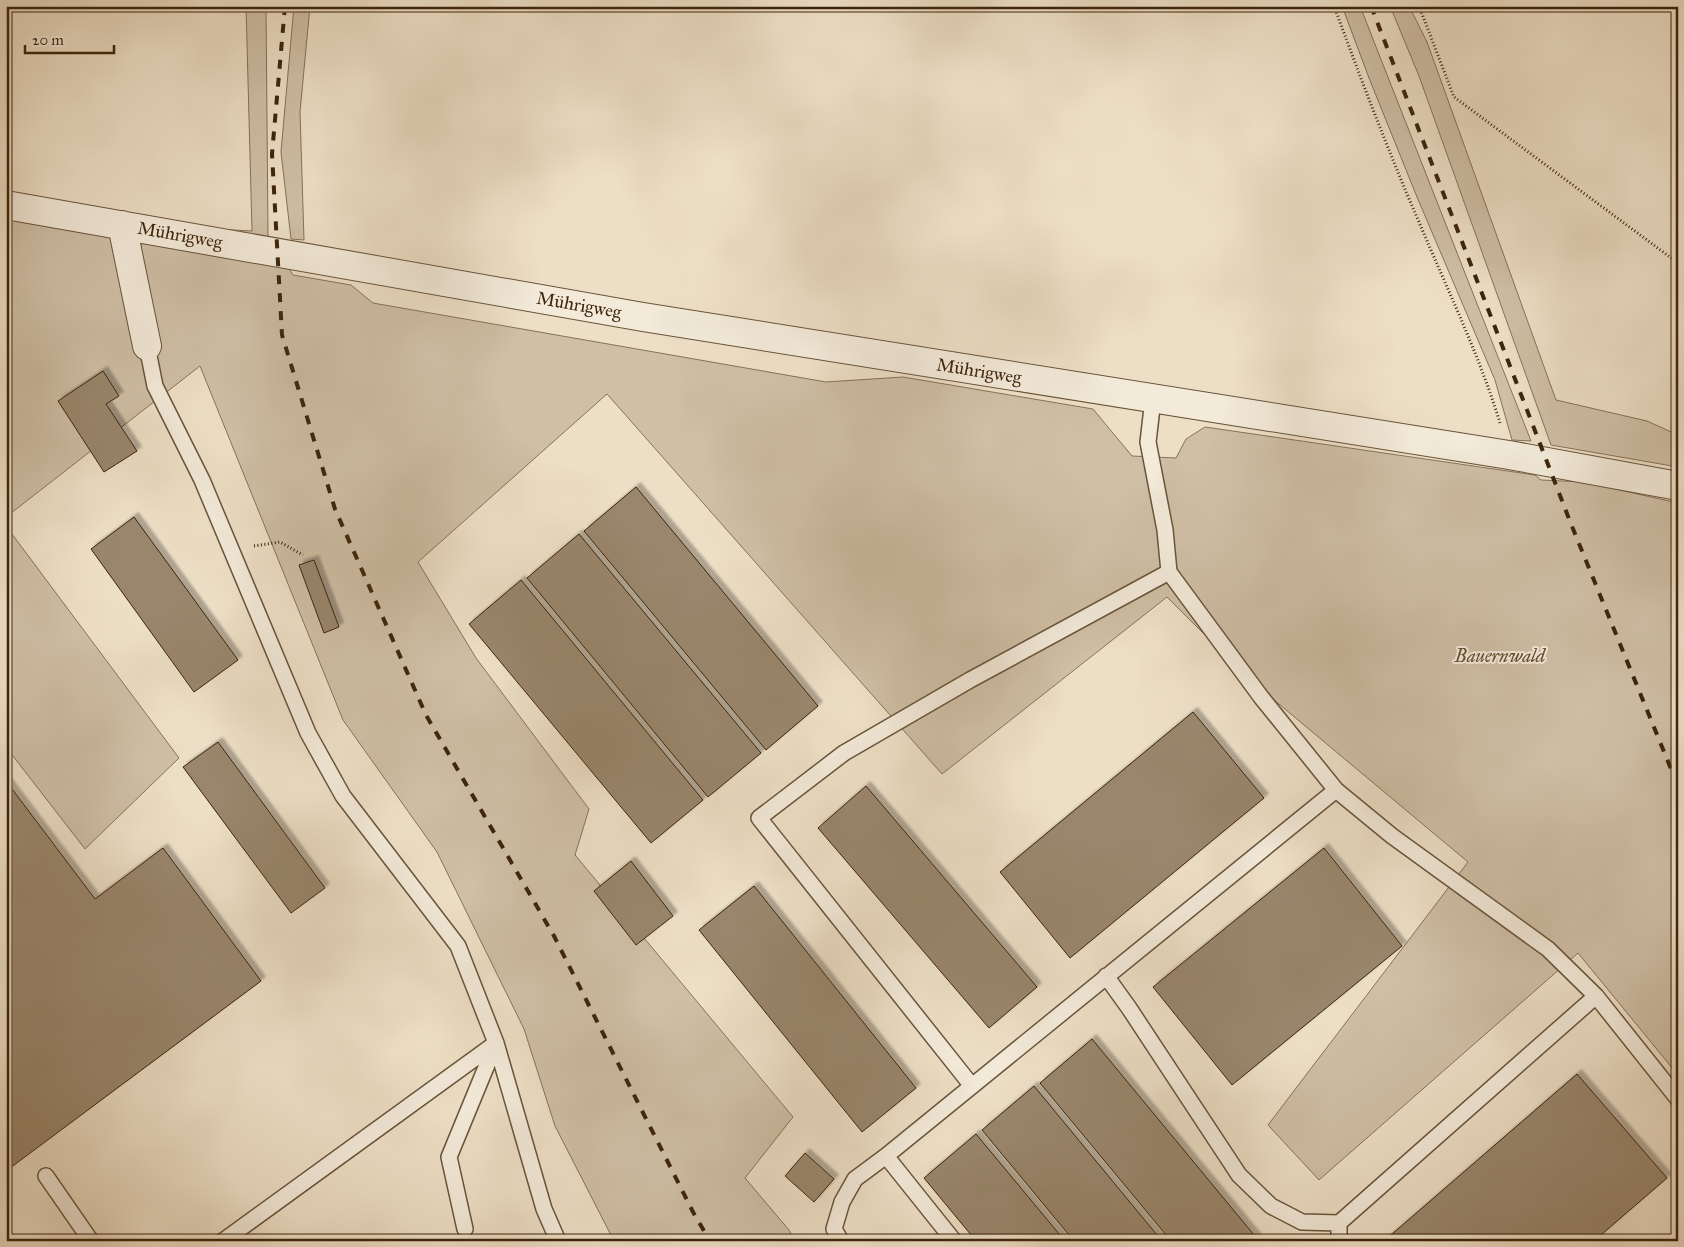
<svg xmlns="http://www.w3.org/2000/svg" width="1684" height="1247" font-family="'IM FELL Great Primer',serif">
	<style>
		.green { fill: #cfbfa6; stroke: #867258 }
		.building { fill: #99866c; stroke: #3d250a; filter: url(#shadow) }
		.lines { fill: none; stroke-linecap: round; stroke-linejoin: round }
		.lane-casing { stroke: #695439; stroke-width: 18 }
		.street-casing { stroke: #695439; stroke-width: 30 }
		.path { stroke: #3d250a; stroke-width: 3; stroke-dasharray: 1 2.5; stroke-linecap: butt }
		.lane { stroke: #f3eada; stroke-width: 15 }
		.street { stroke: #f3eada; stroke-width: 28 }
		.rail { stroke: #3d250a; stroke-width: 4; stroke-dasharray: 9 9; stroke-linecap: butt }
		.labels { text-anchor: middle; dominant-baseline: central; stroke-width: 4; stroke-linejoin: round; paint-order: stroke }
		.street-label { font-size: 18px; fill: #3d250a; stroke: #f3eada }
		.park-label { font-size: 18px; font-style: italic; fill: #624c31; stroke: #f3eada }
	</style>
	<defs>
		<filter id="shadow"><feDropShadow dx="4.5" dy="-4.5" stdDeviation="1" flood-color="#0004"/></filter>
	</defs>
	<rect width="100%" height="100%" fill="#eddfc6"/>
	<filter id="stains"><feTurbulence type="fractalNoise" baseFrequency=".004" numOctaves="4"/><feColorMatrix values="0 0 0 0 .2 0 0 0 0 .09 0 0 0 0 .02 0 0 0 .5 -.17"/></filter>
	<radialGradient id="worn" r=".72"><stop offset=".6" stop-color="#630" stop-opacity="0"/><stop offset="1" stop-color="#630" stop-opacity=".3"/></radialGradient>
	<path class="green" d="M246,6h20l2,229 25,40 58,10 22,18 453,79 77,-5 190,32 39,47 44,2 10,-19 19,-12 330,48 6,5 43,2 94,21v574l-5,-8 -95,-116 -259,227 -51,-55 200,-263 -219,-183 -82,-82 -225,177 -335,-380 -189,168 58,96 113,151 -14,46 218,262 -48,61 44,52 6,11h-181l-59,-115 -31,-97 -87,-177 -94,-132 -143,-354 -194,151v-299l246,13z
		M294,6h16l-10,106 4,128 -13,-1 -10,-87z
		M1342,6h18l171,435 -19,-1 -17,-60 -78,-183 -48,-119z
		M1390,6h19l18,36 129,358 91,21 31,14v32l-127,-22 -132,-369z
		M6,526l173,232 -94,91 -79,-102z"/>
	<path class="building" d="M103,371l16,25 -13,8 31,47 -33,21 -46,-71z
		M636,487l182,219 -52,44 -182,-219z
		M134,517l104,143 -44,32 -103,-143z
		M579,534l182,219 -53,44 -181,-219z
		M314,560l25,67 -15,6 -25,-68z
		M521,580l182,220 -52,43 -182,-219z
		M1193,712l71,86 -194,160 -70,-86z
		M218,742l107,146 -34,25 -108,-146z
		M6,781l89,118 68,-51 98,133 -255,190z
		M866,786l171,201 -48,41 -171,-200z
		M1324,848l78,98 -170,139 -79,-98z
		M631,861l42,55 -37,29 -42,-54z
		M754,886l162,202 -54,44 -163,-202z
		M1092,1039l167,202h-88l-131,-158z
		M1577,1074l90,104 -73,63h-210z
		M1034,1086l128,155h-88l-92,-111z
		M976,1134l89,107h-89l-52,-63z
		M805,1153l29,26 -20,23 -29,-26z"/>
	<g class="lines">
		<g class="lane-casing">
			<path id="lane" d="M147,346l8,40 47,94 106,253 35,63 115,150 38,97 48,166 14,32
				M1153,399l-5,43 17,88 4,42 92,125 75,93 56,46 156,113 48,47 82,103
				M1106,976l23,32 110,167 32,31 31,16 37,1 257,-227
				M972,1086l-213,-268 85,-65 126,-73 199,-108
				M886,1156l450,-366
				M46,1176l45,65
				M465,1229l-16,-72 47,-114
				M223,1241l273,-198
				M841,1241l-7,-12 8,-27 13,-23 31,-23 68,85
				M1339,1241v-18"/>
		</g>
		<g class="street-casing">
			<path id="street" d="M6,205l637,112 866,138 169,31
				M122,225l25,121"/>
		</g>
		<path class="path" d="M1334,6c27,73 54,145 85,216 28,67 60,132 81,201
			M1419,6l35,91 224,166
			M254,546l26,-4 23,13"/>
		<use href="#lane" class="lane"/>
		<use href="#street" class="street"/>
		<path class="rail" d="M285,6l-13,148 10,181 53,174 91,206 128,221 139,276 17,29
			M1371,6l200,518 107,262"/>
	</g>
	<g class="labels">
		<g class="street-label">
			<text transform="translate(180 235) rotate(10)">Mührigweg</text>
			<text transform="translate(579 305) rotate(10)">Mührigweg</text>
			<text transform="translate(979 371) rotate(9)">Mührigweg</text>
		</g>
		<g class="park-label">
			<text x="1500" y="656">Bauernwald</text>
		</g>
	</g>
	<rect width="1684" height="1247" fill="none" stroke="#eddfc6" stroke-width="25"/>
	<rect x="8" y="8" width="1669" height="1232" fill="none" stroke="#3d250a" stroke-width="2.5"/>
	<rect x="12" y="12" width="1659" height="1222" fill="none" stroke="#3d250a"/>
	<path d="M25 45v8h89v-8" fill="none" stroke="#3d250a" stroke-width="2.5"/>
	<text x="32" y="45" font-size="15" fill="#3d250a" stroke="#f3eada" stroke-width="4" paint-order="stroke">20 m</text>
	<rect width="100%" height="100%" filter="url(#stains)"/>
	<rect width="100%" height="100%" fill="url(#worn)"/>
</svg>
